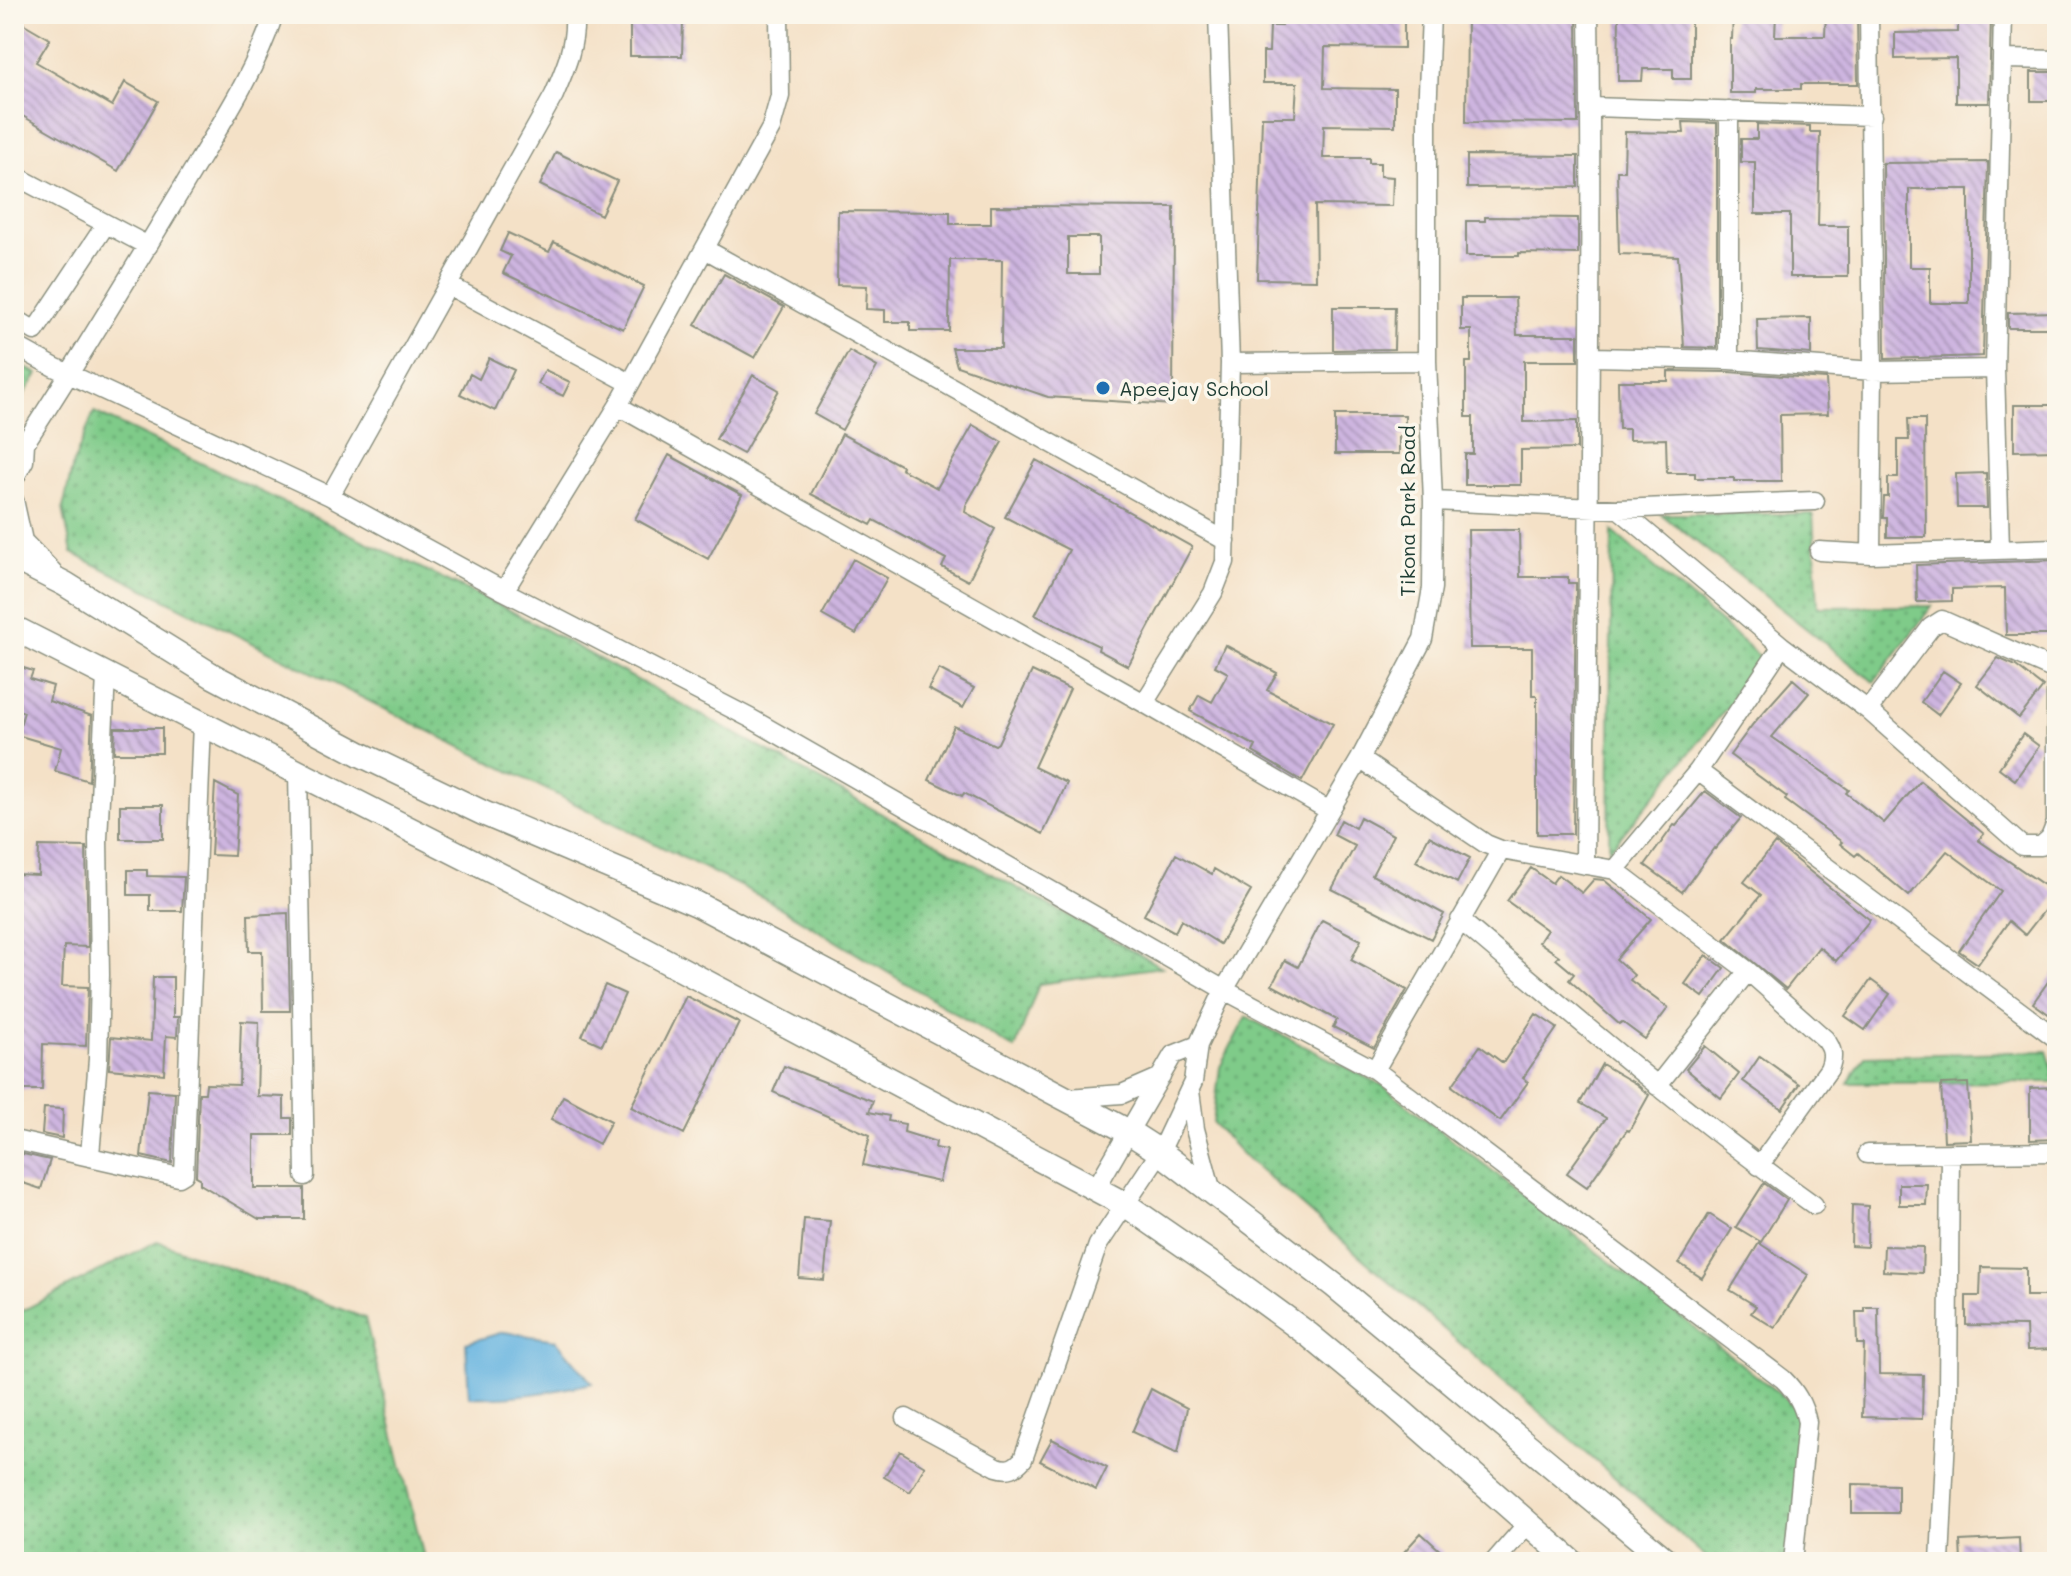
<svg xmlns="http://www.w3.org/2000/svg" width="2071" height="1576" font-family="Mali,sans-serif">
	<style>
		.grass { fill: url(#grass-dots); stroke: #4f845e; stroke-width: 2 }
		.water { fill: #66b4e0; stroke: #42788a; stroke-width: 2 }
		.building { fill: url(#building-back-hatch); fill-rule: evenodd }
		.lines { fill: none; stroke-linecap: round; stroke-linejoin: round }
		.minor-casing { stroke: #8a8f7e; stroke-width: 21 }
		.tertiary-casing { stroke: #8a8f7e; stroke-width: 27 }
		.minor { stroke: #fff; stroke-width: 18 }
		.tertiary { stroke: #fff; stroke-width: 24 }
		.poi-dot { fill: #1f6fb2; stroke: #fbf7ec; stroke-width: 3 }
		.labels { text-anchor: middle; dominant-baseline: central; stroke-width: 7; stroke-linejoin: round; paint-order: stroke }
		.poi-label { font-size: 20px; fill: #1f3d34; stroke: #fbf7ec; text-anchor: start }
		.street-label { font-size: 20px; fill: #1f3d34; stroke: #fbf7ec }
	</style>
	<defs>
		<pattern id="grass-dots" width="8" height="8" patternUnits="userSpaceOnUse" patternTransform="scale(2)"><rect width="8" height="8" fill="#7fcb89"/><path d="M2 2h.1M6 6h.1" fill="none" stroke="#67a671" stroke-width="1.8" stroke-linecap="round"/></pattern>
		<pattern id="building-back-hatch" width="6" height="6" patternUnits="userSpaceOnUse" patternTransform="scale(2)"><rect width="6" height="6" fill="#ceb5e0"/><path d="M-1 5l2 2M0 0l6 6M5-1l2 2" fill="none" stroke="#a794b6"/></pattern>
	</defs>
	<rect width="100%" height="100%" fill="#fbf7ec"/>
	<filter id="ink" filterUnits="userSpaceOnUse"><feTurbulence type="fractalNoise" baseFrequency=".0125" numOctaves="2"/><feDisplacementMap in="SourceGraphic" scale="16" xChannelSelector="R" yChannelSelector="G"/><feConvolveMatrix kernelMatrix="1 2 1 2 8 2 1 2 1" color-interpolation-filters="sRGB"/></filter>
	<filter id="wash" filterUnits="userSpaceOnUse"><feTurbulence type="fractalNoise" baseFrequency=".006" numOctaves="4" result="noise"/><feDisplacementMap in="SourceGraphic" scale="32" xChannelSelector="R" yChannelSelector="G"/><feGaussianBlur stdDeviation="1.8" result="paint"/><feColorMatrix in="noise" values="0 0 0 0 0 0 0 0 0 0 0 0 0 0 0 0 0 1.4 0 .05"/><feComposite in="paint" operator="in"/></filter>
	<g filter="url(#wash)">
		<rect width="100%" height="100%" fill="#f4e1c7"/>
		<path class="grass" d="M14,361l24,13 -24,35z
			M94,412l417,199 651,356 -123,17 -24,65 -251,-151 -692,-345 -9,-45 10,-44z
			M1661,514h152l5,93 114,-1 -58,76z
			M1612,531l153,130 -156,190z
			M1246,1017l136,68 417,324 -4,153h-83l-471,-409 -28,-30 7,-56z
			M2047,1051l10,31 -209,1 17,-27z
			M157,1241l208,77 60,244h-411v-247z"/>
		<path class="water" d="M504,1332l52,8 36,43c-41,9 -80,16 -123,14l-3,-54z"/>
		<g id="blocks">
			<path class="building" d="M1282,14l122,3v31l-79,-1 -1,41 71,1v37l-71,-1 -1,33h46v5h11v13l13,1 -1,29 -77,-1 1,75 -59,-1 5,-162h33l2,-34h-34v-31h6l1,-26h12z
				M1467,14h110l1,109 -112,-1z
				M1619,14h72v65h-18v-10h-30l-1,12h-24z
				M1733,14h43l-1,22h50l1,-22h31l1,70h-57v5h-45v4h-26v-54h2z
				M1958,14h33l-2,89h-33v-45l-61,1v-26l63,-1z
				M14,18l36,21 -14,23 76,44 13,-24 33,19 -40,70 -104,-60z
				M630,19l53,1 -1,36h-52z
				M2031,72h26v29h-26z
				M1683,122l34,1v225l-33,-1 -6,-91 -59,-2 -2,-83h7l1,-39 59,1z
				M1757,124l53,2v6h10l-2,94h30v51h-58v-63h-35v-52h-14v-23h16z
				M556,152l61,29 -16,34 -61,-30z
				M1467,155l111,1v31l-111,1z
				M1988,162l-5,194 -98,3 -2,-196zM1909,189h60v114h-39v-36h-21z
				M991,206l183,1 -1,198 -125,-8 -91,-31 -5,-18h49l1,-88h-52l-1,71h-39v-9h-25v-12l-19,-1 1,-23 -30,-1 1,-74 112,1v12h41zM1068,237h31v37h-31z
				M1485,217l93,1v36l-59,-1v3h-53v-35h19z
				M508,233l41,19 5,-10 90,44 -21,43 -120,-56 8,-17 -11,-5z
				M724,274l60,33 -29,51 -60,-33z
				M1461,298h54l2,37h61v26h-54v61l53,-1v28l-56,1v35h-56v-31h8v-37h-7v-55h5v-32h-10z
				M1333,307h62l-1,42 -61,1z
				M2057,312v16h-49v-15z
				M1811,318v36l-53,-4 -1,-31z
				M849,351l28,16 -35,63 -28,-16z
				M489,358l25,12 -19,41 -35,-17 10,-20 9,5z
				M545,370l25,12 -7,14 -25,-12z
				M1668,371l60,1 98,7 2,35 -48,1 1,66h-47v-3h-39v-5h-28l-1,-34 -37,1v-11h-10l-1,-48h50z
				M753,375l26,15 -36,64 -27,-15z
				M2014,405h43v45l-43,1z
				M1335,415h70v21h-6v18h-64z
				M1908,419h17l1,118h-39v-19h-4l1,-21h4v-19h10v-38h11z
				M973,425l29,17 -36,63 -1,7 30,17 -27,52 -26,-14 4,-8 -72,-39 -3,5 -60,-31 31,-60 60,32 -1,3 36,19z
				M669,455l73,40 -34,64 -73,-40z
				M1036,460l156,87 -64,119 -30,-16 1,-4 -64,-31 34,-65 -64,-33z
				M1986,473l1,35h-30l-1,-34z
				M1468,530h51l1,47h48v6h8l-3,251h-36v-138h-5v-48h-62z
				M853,559l34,19 -31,56 -34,-19z
				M2057,560v75h-51l-1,-47 -53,1v12l-35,1 -1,-37z
				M1225,645l52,28 -10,17 66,34 -31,57 -49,-29 3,-6 -66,-35 9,-16 13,7 16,-29 -13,-7z
				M1998,658l18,8 27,21 -24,31 -42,-33z
				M14,665l19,6 -3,8 23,7 -4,15 43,15 -3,65 -34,-10 6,-23 -44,-13 7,-23 -5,-2 -5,7z
				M939,669l35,19 -11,20 -35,-19z
				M1032,671l38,18 -36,78 33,16 -24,51 -79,-41 -2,3 -33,-16 25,-54 41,19 3,-2z
				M1943,671l18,12 -23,32 -17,-13z
				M1793,679l16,14 -37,44 77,53 -3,3 38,30 36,-42 64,53 -6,6 79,54 -32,41 -16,-14 -31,43 -19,-13 42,-60 -54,-40 -38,45 -51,-43 -3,3 -15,-12 2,-2 -57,-42 2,-3 -57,-42 23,-31z
				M115,728h47v25h-48z
				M2023,734l16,12 -24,34 -16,-12z
				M215,783l23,12 -4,61 -23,-1z
				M1705,791l36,27 -26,31 -1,-1 -32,44 -37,-27 29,-40 2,1z
				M120,805h43v34h-43z
				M1360,817l33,18 -21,40 72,39 -13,25 -99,-50 23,-43 -21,-11 7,-15 14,8z
				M1429,836l41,22 -13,25 -41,-22z
				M1775,843l95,77 -34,41 -17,-14 -33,42 -61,-50 36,-44 -17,-13z
				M39,846l47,1 2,100 -24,-1 -2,40 26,1 -2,59 -43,-2 -1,46h-28l2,-216 22,1z
				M1176,854l36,20 2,-5 37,22 -31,53 -39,-24 -6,12 -31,-17z
				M1531,868l21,15 6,-8 24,18 12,-14 10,1 47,39 -35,40 18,16 -4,5 38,28 -23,31 -23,-17 -3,2 -50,-44 5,-6 -18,-15 3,-3 -20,-14 8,-12 -40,-29z
				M128,870h19v6l37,1 -2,34h-32v-16h-22z
				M288,913l2,98h-27l-1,-60h-13l-1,-36z
				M1322,920l39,20 -10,20 56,30 -33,58 -41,-21 4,-7 -65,-35 13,-25 13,7z
				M1706,955l18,13 -21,29 -18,-13z
				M2057,969v51l-24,-17z
				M153,977h20v40h5l-1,20 -11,-1 -2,38 -55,-5 2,-32 40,4z
				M1871,980l19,14 -25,36 -20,-14z
				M605,985l20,9 -23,51 -20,-9z
				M686,996l53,27 -55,111 -53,-27z
				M1536,1014l21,14 -34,50 5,4 -28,39 -48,-35 28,-40 23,17z
				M241,1021l18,1 -2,74 27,1v21h8v17h-38v53h50v31h-45l-59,-35v-6l-4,-2 3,-83h6l1,-9 33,1z
				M1705,1046l34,28 -18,24 -35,-29z
				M1760,1056l39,28 -17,25 -39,-28z
				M1602,1064l34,20 13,11 -20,36 -2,-1 -40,57 -20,-14 39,-55 -26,-15z
				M784,1066l89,35 -4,11 20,4 -1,5 17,3 -1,8 32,10 -1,6 12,2 -8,32 -76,-17 7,-30 -97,-43z
				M1968,1083l3,57 -27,1 -3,-57z
				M2057,1087v52l-27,1v-52z
				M148,1090l27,2 -3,71 -31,-7z
				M563,1096l48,25 -12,23 -48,-25z
				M44,1108l19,1 -1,29 -20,-4z
				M14,1152l36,8 -9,29 -27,-9z
				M1764,1183l23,17 -26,42 -25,-15z
				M1899,1184h28l-1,21h-27z
				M1852,1205l16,1 -1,41 -16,-1z
				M1709,1214l23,15 -30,49 -23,-15z
				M804,1219l26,2 -6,59 -25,-2z
				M1759,1243l49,32 -33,53 -24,-15 5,-7 -26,-16z
				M1884,1246l39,1 -1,26 -39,-2z
				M1981,1267l45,1v28h31v53l-30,1 -1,-24 -60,-1v-29h14z
				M1864,1307h14l1,67 44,1 -1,44 -60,-2 2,-73h-7l-1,-32h8z
				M1151,1389l36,19 -9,45 -46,-21z
				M1052,1439l55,29 -11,22 -56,-29z
				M900,1451l25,15 -15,26 -26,-15z
				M1852,1484l46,1v28h-46z
				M1421,1533l22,20 -8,9h-40z
				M2019,1538l1,24h-59l-1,-21z"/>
		</g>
	</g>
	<g filter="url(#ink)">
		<use href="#blocks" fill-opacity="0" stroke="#8a8f7e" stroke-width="2"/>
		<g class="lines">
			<g class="minor-casing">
				<path id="minor" d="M1869,14l4,357 -2,183
					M2003,59l54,1
					M1591,107l281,9
					M14,175l134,71
					M705,249l521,292
					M448,285l182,98
					M14,318l21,13 71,-107
					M14,345l40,22 276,129 174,95 246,127 478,274 147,78 408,309c13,13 20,25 24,43l-14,140
					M1592,357l137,3 144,11 122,-2
					M1729,360v-249
					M1230,363l197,-2
					M618,406l526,297 184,107
					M14,451l11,-8c55,-84 106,-170 158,-256 32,-54 72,-113 91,-173
					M14,479l10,-18 1,-18
					M330,496l224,-401c12,-28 22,-51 20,-81
					M14,500l9,41 30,31
					M1433,501l186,8 196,-8
					M1619,509l163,137 86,64 154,136h19l9,-8 6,-15v-152
					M2000,549l-5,-180 8,-355
					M1819,551l52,3 186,-6
					M504,591l114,-185 153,-278 9,-32 -1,-82
					M1144,703l69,-110 12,-31 5,-199 -12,-349
					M1868,710l63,-83 11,-7 115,51
					M1360,759l126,85 15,6 114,20 133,101 77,68c8,10 9,18 4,30l-70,97
					M298,771l7,405
					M1698,771l359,268
					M1585,865c2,-284 8,-567 4,-851
					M1615,870l83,-99 84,-125
					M1460,920c116,98 230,197 354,285
					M1375,1070l126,-220
					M1657,1086l91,-115
					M1190,1091l5,38 17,63
					M1068,1098l54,-4 39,-17
					M14,1140l165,37 5,-3 18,-451
					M1867,1154l190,-2
					M90,1155l8,-96 2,-84 -2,-136 8,-163
					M1096,1188l77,-133 25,-10
					M906,1418l91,49c12,4 18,1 26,-8l75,-214 62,-93 33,-70 5,-37 26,-55 136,-231 63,-120 9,-51 1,-87 -6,-140v-244l4,-103
					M1494,1562l34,-39
					M1940,1562l8,-169 2,-240"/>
			</g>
			<g class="tertiary-casing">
				<path id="tertiary" d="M14,558l51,26 148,92 147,78 123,59 214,91 432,228 31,20 175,134 333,276
					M14,628l582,296 530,281 97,67 86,63 86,71 177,156"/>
			</g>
			<use href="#minor" class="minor"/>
			<use href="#tertiary" class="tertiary"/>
		</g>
	</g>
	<circle class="poi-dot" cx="1103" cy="388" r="8"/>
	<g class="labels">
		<g class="poi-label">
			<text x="1119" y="388">Apeejay School</text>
		</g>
		<g class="street-label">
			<text transform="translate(1407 511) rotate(-90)">Tikona Park Road</text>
		</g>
	</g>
	<rect width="2071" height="1576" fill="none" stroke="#fbf7ec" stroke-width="48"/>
</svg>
